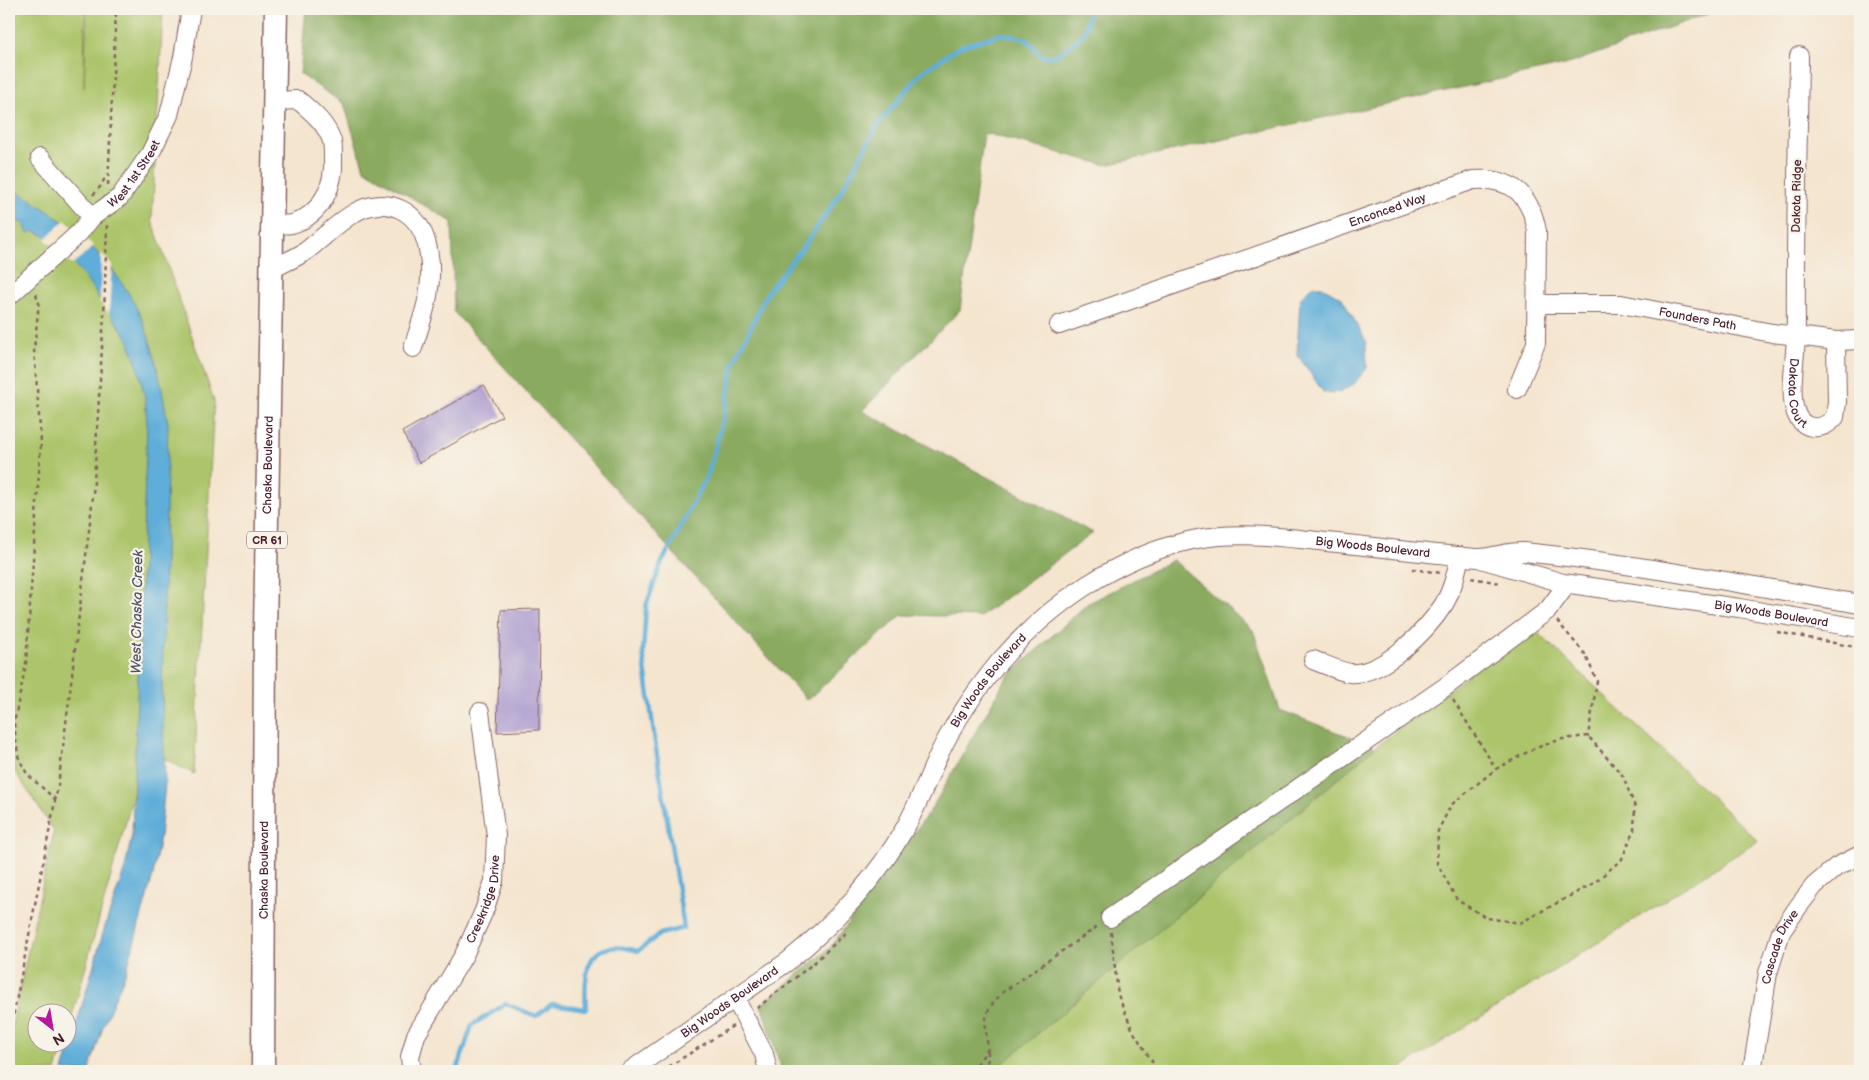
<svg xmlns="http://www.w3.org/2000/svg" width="1869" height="1080" font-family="'Balsamiq Sans',sans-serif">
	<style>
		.green { fill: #acc56b; stroke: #7b724b }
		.forest { fill: #89aa5f; stroke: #6a6445 }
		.water { fill: #5eaed9; stroke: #546682 }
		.pier { fill: #f4e5cf }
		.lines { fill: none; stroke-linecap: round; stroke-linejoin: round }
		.stream { stroke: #5eaed9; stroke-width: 4.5 }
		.building { fill: #ab9bcf }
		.minor-casing { stroke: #866464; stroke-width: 20 }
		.major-casing { stroke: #866464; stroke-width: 25 }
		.path { stroke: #866464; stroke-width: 2.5; stroke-dasharray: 4 4; stroke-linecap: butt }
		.minor { stroke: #fff; stroke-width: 18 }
		.major { stroke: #fff; stroke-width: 22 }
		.labels { text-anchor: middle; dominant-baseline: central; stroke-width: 4.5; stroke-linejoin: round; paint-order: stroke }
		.shield { fill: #f7f3e8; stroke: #7e5f64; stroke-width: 1 }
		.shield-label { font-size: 11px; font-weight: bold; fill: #4a1f2b }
		.street-label { font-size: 12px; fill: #4a1f2b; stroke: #f7f3e8 }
		.water-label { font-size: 14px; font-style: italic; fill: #515168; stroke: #f7f3e8 }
	</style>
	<rect width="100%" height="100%" fill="#f7f3e8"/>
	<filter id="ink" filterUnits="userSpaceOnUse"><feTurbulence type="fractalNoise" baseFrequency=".02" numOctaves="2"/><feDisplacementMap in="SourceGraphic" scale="10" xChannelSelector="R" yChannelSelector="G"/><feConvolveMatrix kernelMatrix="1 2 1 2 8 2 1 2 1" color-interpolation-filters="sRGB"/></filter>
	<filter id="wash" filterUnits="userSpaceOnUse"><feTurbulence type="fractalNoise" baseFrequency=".0096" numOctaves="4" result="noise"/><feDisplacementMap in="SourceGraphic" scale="20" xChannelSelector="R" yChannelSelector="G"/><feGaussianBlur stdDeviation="1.12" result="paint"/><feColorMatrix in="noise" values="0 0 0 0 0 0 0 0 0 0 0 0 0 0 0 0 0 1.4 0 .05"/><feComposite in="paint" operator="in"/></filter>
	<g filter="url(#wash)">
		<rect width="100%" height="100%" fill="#f4e5cf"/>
		<path class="green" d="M9,9h76l-1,79 3,-79h76l-11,211 62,181 -20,373 -48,-25 -78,282v-19h-30v30l26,1 -8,28h-47v-32l45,-208 -45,-69v-266l6,-131 -6,-8z
			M1531,626l227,215 -362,230h-423l15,-22z"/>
		<path class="forest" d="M306,9h1402l2,4 -145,52 -459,100 -122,-32 -24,177 -98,101 231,122 -113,84 -78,-2 -95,85 -353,-388 -2,-90 -88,-53 -20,-65 -44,-30z
			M1173,560l80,70 27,80 95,37 -381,324h-212l-21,-66 69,-57 102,-140 75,-131 80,-73z"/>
		<path class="water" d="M9,187c59,33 111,75 136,140 11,28 18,67 23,97l-6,266 3,94 -5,52 -7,39 -27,97 -22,52 -15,47h-26l43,-148 19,-55 7,-33 15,-411 -2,-26 -7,-30 -11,-31 -50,-70 -30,-30 -13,-6 -6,2 -4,-9 -15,-7z
			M1312,286l10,1 20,11 24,43 1,27 -13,16 -13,8 -17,1 -27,-39 3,-55z"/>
		<path class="pier" d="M65,220l29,26 -22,19 -27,-26z
			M101,253l11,12 -3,49 -9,-12z"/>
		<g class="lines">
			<path class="stream" d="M457,1071l15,-46 34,-21 30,12 16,-12 34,5c-3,-41 2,-73 52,-58l22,-17 24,-6 -28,-179 -13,-97 3,-46 15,-42 47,-90 17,-63 9,-49 34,-71 39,-49 35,-52 36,-66 44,-52 37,-25 42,-13 25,5 17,18 15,-2 26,-21 6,-25"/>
		</g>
		<g id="blocks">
			<path class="building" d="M484,385l18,31 -83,47 -17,-31z
				M540,609l-1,121 -42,2 4,-122z"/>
		</g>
	</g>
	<g filter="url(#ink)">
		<use href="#blocks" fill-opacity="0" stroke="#866464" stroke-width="1"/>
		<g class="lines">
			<g class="minor-casing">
				<g id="minor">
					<path id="s1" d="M1799,56c-1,93 -4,185 -3,278 0,22 -7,56 -1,76 5,20 27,23 40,7l2,-15 -1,-61"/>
					<path d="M40,158l52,59"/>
					<path d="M273,224c6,0 14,1 19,0 30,-9 43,-39 41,-67 0,-5 0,-11 -1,-16 -6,-18 -20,-29 -34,-41l-23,1"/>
					<path d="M272,269c11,-6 24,-11 34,-18 16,-12 31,-28 48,-38 15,-9 33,-11 48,-3 29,15 31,58 26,86 -3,17 -10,35 -15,52"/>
					<path id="s2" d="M9,296l70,-63 13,-16 28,-20 30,-43 19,-39 14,-58 8,-48"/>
					<path id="s3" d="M1537,304h84l151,29 64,8 24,-1"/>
					<path id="s4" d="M1059,325l414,-145c39,-3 57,14 64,51l-1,112 -19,46"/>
					<path id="s5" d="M1481,559l82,24 176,25 121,20"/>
					<path d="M1313,660c11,4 25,11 37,13 33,3 78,-44 94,-69 9,-15 12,-31 16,-48"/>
					<path d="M1110,918l335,-231 103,-77 14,-19 1,-8"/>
					<path d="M735,998l29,56 4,17"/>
					<path id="s6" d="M412,1071l-2,-14 6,-22 48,-80 20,-44 10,-30 2,-45 -16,-124"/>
					<path id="s7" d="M630,1071l157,-109c47,-38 88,-81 118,-134 14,-25 23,-51 35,-76 16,-33 37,-63 60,-91 51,-58 117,-104 192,-121 44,-9 90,-3 135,2 40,4 80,9 121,13 10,1 21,3 32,3 15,-1 29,-7 44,-6 113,12 224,33 336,52"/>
					<path id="s8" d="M1752,1071l16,-98 13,-41 17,-25 16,-21 22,-19 24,-12"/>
				</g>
			</g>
			<g class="major-casing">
				<g id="major">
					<path id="s9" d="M263,1071l2,-440 11,-622"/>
				</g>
			</g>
			<path class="path" d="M108,185l8,-176
				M93,195l7,-8 5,-9
				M36,294l3,9 -5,46 7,93 -15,222 -12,59 4,33 9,18 29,26
				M1412,569l29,4
				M1471,578l30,5
				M1557,621l28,33 12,27 -9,55 -26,3 -29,10 -37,20 -45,36 -13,26 -1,32 20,37 30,18 33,5 74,-40 28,-24 12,-29 1,-23 -12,-31 -35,-40
				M1777,632l83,16
				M1453,700l43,69
				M1111,932l7,63 15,36 25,40
				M757,1008l58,-46 33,-31
				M9,1038l49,-252 11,-86 24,-204 11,-181 3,-90
				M988,1051l-1,18 1,2
				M662,1071l71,-45
				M972,1071l16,-22c-3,-29 -7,-35 15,-57l95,-66"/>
			<use href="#minor" class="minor"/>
			<use href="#major" class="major"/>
		</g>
	</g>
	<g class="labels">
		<rect class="shield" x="247" y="531.5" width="40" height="17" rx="4"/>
		<g class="shield-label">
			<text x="267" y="540">CR 61</text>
		</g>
		<g class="street-label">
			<text stroke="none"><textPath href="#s2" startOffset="176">West 1st Street</textPath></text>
			<text transform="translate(1797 196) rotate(-89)">Dakota Ridge</text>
			<text stroke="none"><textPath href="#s4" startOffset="348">Enconced Way</textPath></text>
			<text stroke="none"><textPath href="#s3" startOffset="162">Founders Path</textPath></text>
			<text stroke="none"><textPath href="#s1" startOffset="338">Dakota Court</textPath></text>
			<text stroke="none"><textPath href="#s9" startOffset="606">Chaska Boulevard</textPath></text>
			<text stroke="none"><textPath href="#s7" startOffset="976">Big Woods Boulevard</textPath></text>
			<text stroke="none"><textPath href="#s5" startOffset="296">Big Woods Boulevard</textPath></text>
			<text stroke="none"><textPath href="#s7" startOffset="541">Big Woods Boulevard</textPath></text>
			<text stroke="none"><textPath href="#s9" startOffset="201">Chaska Boulevard</textPath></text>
			<text stroke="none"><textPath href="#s6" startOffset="190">Creekridge Drive</textPath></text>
			<text stroke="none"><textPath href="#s8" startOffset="128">Cascade Drive</textPath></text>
			<text stroke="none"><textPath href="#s7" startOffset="121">Big Woods Boulevard</textPath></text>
		</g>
		<g class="water-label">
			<text transform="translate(137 612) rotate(-89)">West Chaska Creek</text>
		</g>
	</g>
	<rect width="1869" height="1080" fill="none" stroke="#f7f3e8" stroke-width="30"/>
	<g transform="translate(52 1028) rotate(149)"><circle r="24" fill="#f7f3e8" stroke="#b29e9c"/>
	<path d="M0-4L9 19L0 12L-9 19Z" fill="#b5179e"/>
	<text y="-8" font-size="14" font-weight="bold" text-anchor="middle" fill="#4a1f2b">N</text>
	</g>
</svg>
